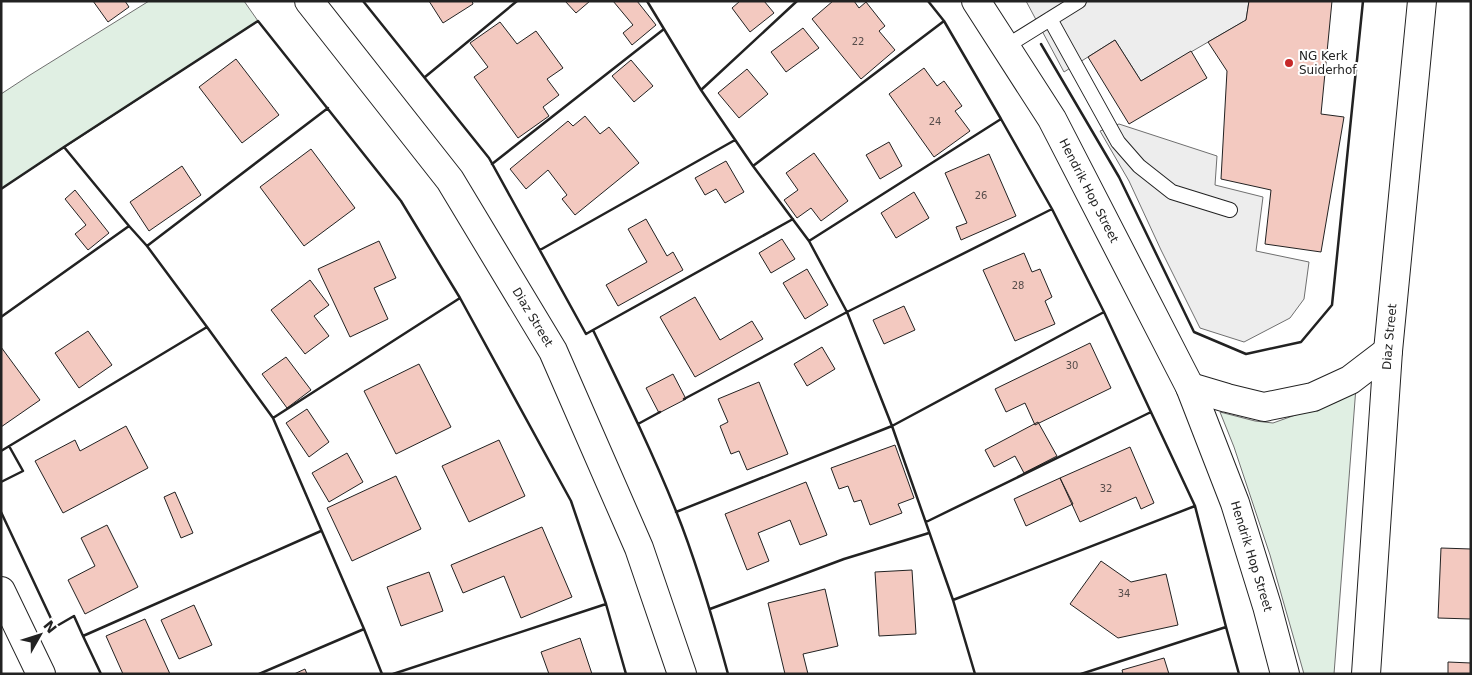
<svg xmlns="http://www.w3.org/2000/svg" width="1472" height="675" font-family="'DejaVu Sans',sans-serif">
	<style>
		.green { fill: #e0efe3; stroke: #6f6f6f }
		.parking { fill: #ededed; stroke: #6f6f6f }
		.building { fill: #f3c9c0; stroke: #222 }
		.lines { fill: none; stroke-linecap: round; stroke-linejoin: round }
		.service-casing { stroke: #222; stroke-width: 16 }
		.minor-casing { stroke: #222; stroke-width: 30 }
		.tertiary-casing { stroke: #222; stroke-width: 30 }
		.service { stroke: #fff; stroke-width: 14 }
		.minor { stroke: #fff; stroke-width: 28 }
		.tertiary { stroke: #fff; stroke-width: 28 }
		.wall { stroke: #222; stroke-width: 2.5 }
		.poi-dot { fill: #c62828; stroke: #fff; stroke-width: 2 }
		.labels { text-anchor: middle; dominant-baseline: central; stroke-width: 4; stroke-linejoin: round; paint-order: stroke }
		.number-label { font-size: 10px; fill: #564c4a }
		.poi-label { font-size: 12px; fill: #222; stroke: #fff; text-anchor: start }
		.street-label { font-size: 12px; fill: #222; stroke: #fff }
	</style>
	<rect width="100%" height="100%" fill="#fff"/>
	<path class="green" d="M149,1h95l14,20 -257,168v-95l29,-19z
		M1356,387l-22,287h-30l-34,-119 -36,-108 -14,-35 35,9 18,2 28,-10 16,-3 24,-10z"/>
	<path class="parking" d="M1026,1h223l-3,19 -105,61 -26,-41 -51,32z
		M1119,124l98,32 -2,29 48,12 -7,54 53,11 -5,37 -14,19 -46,24 -44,-14 -39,-78 -32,-69 -29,-50z"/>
	<path class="building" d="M93,1h32l4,6 -21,15z
		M429,1h43l1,3 -30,19z
		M565,1h25l-14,12z
		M613,1h24l19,24 -24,20 -9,-12 10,-8z
		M740,1h24l10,12 -24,19 -18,-24z
		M833,1h21l5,7 7,-6 19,24 -6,5 16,19 -34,29 -49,-60z
		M1249,1h83l-11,113 23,3 -23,135 -56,-8 6,-54 -50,-11 6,-108 -19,-29 38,-22z
		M500,22l17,22 19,-13 27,37 -16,11 12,16 -16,12 6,9 -31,22 -44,-61 14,-10 -18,-24z
		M803,28l16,20 -33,24 -15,-20z
		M1115,40l26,41 50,-30 16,27 -78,46 -41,-67z
		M236,59l43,56 -37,28 -43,-56z
		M631,60l22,26 -19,16 -22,-26z
		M924,68l13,18 7,-5 18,25 -7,5 15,20 -36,26 -45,-63z
		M747,69l21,25 -29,24 -21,-25z
		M585,116l15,18 9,-7 30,36 -64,52 -13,-16 5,-4 -19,-25 -22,19 -16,-20 58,-48 5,5z
		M889,142l13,24 -22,13 -14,-24z
		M311,149l44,59 -51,38 -44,-59z
		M814,153l34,48 -27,20 -10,-13 -14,10 -13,-18 14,-10 -12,-17z
		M989,154l27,62 -55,24 -5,-13 11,-4 -22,-50z
		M726,161l18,31 -19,11 -9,-14 -11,6 -10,-17z
		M182,166l19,29 -52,36 -19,-29z
		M75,190l34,43 -21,17 -13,-16 11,-9 -21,-26z
		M914,192l15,26 -33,20 -15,-25z
		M646,219l21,37 6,-4 10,18 -65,36 -12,-21 41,-23 -19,-33z
		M782,239l13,20 -24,14 -12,-20z
		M379,241l17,37 -22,10 14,31 -38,18 -32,-68z
		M1024,253l8,19 8,-3 12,28 -7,4 10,23 -40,17 -32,-71z
		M807,269l21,36 -23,14 -22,-36z
		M310,280l19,25 -15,11 15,20 -24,18 -34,-44z
		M695,297l25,43 32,-19 11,18 -68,38 -35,-60z
		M904,306l11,24 -31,14 -11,-24z
		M88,331l24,34 -33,23 -24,-35z
		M1090,343l21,45 -76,37 -10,-22 -19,9 -11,-23z
		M1,347l39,53 -39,27z
		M822,347l13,22 -28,17 -13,-22z
		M286,357l25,33 -24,18 -25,-34z
		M419,364l32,63 -55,27 -32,-63z
		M673,374l13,25 -27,14 -13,-25z
		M759,382l29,72 -41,16 -8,-19 -8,3 -11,-28 8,-4 -10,-23z
		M307,409l22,33 -20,15 -23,-34z
		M1038,422l19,34 -33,17 -9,-17 -21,11 -9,-17z
		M126,426l22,42 -85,45 -28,-52 40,-21 5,11z
		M499,440l26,56 -56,26 -27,-56z
		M895,445l19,53 -16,6 4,9 -32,12 -9,-25 -7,2 -6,-16 -9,3 -8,-21z
		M1130,447l24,56 -13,6 -5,-12 -56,25 -20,-44z
		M347,453l16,29 -34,20 -17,-29z
		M396,476l25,53 -69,32 -25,-53z
		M1060,478l13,26 -47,22 -12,-27z
		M806,482l21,53 -27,10 -10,-25 -32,13 11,28 -22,9 -22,-56z
		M175,492l18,41 -12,5 -17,-41z
		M107,525l31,62 -53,27 -17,-34 27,-14 -14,-28z
		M542,527l30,70 -51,21 -17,-42 -41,17 -12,-28z
		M1441,548l30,1v70l-33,-1z
		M1101,561l30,21 35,-8 12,51 -60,13 -48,-34z
		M912,570l4,64 -37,2 -4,-64z
		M429,572l14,39 -42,15 -14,-39z
		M825,589l13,57 -35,8 5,20h-23l-17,-71z
		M194,605l18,40 -33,14 -18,-39z
		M145,619l25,55h-47l-17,-38z
		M580,638l12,36h-43l-8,-22z
		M1164,658l5,16h-46l-1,-4z
		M1448,662l23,1v11h-23z
		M305,669l2,5h-13z"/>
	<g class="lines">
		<g class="service-casing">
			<path id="service" d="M1050,19l68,123 21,24 33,26 58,18
				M1005,47l74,-46"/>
		</g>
		<g class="minor-casing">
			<g id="minor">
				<path id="s1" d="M309,1l141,179 103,171 86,197 43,126"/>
				<path id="s2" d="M976,1l76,118 138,268 45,116 32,103 18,68"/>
				<path d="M1190,387l37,11 37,9 49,-10 37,-17 38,-29"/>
				<path id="s3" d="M1366,674l22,-323 34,-350"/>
			</g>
		</g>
		<g class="tertiary-casing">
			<path id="tertiary" d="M1,591l40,83"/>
		</g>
		<use href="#service" class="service"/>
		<use href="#minor" class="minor"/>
		<use href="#tertiary" class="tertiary"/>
		<path class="wall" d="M363,1l126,157 97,176 7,-4c29,60 58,119 83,181 21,52 37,108 52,163
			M647,1l54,89
			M928,1l16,20
			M1041,44l78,133 75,155 52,22 55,-12 31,-37 31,-304
			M425,77l92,-76
			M492,164l172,-135
			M753,166l-52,-76 96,-89
			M1,189l63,-42
			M129,226l18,20
			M809,241l-56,-75 191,-145 57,98
			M540,250l195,-110
			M1,317l128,-91 -65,-79 194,-126 143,180 59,97 111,203 35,103
			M207,327l-60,-81 181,-138
			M593,330l200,-111
			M684,399l163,-87 -38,-71 192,-122 51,90
			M273,418l187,-120
			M638,424l22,-12
			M1,451l206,-124 66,91 91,211
			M1,482l22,-11 -14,-25
			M1,512l54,115 19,-11 9,20
			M676,512l216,-86 61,174 242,-94 -91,-194 -52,-103 -205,103 45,114 212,-114
			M926,522l225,-110
			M953,600l22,74
			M710,609l134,-50 85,-26
			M1226,627l13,47
			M101,674l-18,-38 238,-105
			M259,674l105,-45 18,45
			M393,674l213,-70 20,70
			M1081,674l145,-47 -31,-121"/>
	</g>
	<circle class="poi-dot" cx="1289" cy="63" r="5"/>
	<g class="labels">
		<g class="number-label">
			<text x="858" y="41">22</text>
			<text x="935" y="121">24</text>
			<text x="981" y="195">26</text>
			<text x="1018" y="285">28</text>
			<text x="1072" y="365">30</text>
			<text x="1106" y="488">32</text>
			<text x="1124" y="593">34</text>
		</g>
		<g class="poi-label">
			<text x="1299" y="56">NG Kerk<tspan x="1299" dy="14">Suiderhof</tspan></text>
		</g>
		<g class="street-label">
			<text stroke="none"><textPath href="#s2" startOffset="221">Hendrik Hop Street</textPath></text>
			<text stroke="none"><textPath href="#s1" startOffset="388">Diaz Street</textPath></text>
			<text stroke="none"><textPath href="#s3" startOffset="338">Diaz Street</textPath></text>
			<text stroke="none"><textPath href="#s2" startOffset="622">Hendrik Hop Street</textPath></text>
		</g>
	</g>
	<rect width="1472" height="675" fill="none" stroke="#222222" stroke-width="5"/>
	<g transform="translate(40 635) rotate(51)" stroke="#ffffff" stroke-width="4" paint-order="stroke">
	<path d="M0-4L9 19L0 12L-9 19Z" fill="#222222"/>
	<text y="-8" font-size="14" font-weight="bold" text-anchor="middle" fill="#222222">N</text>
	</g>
</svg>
